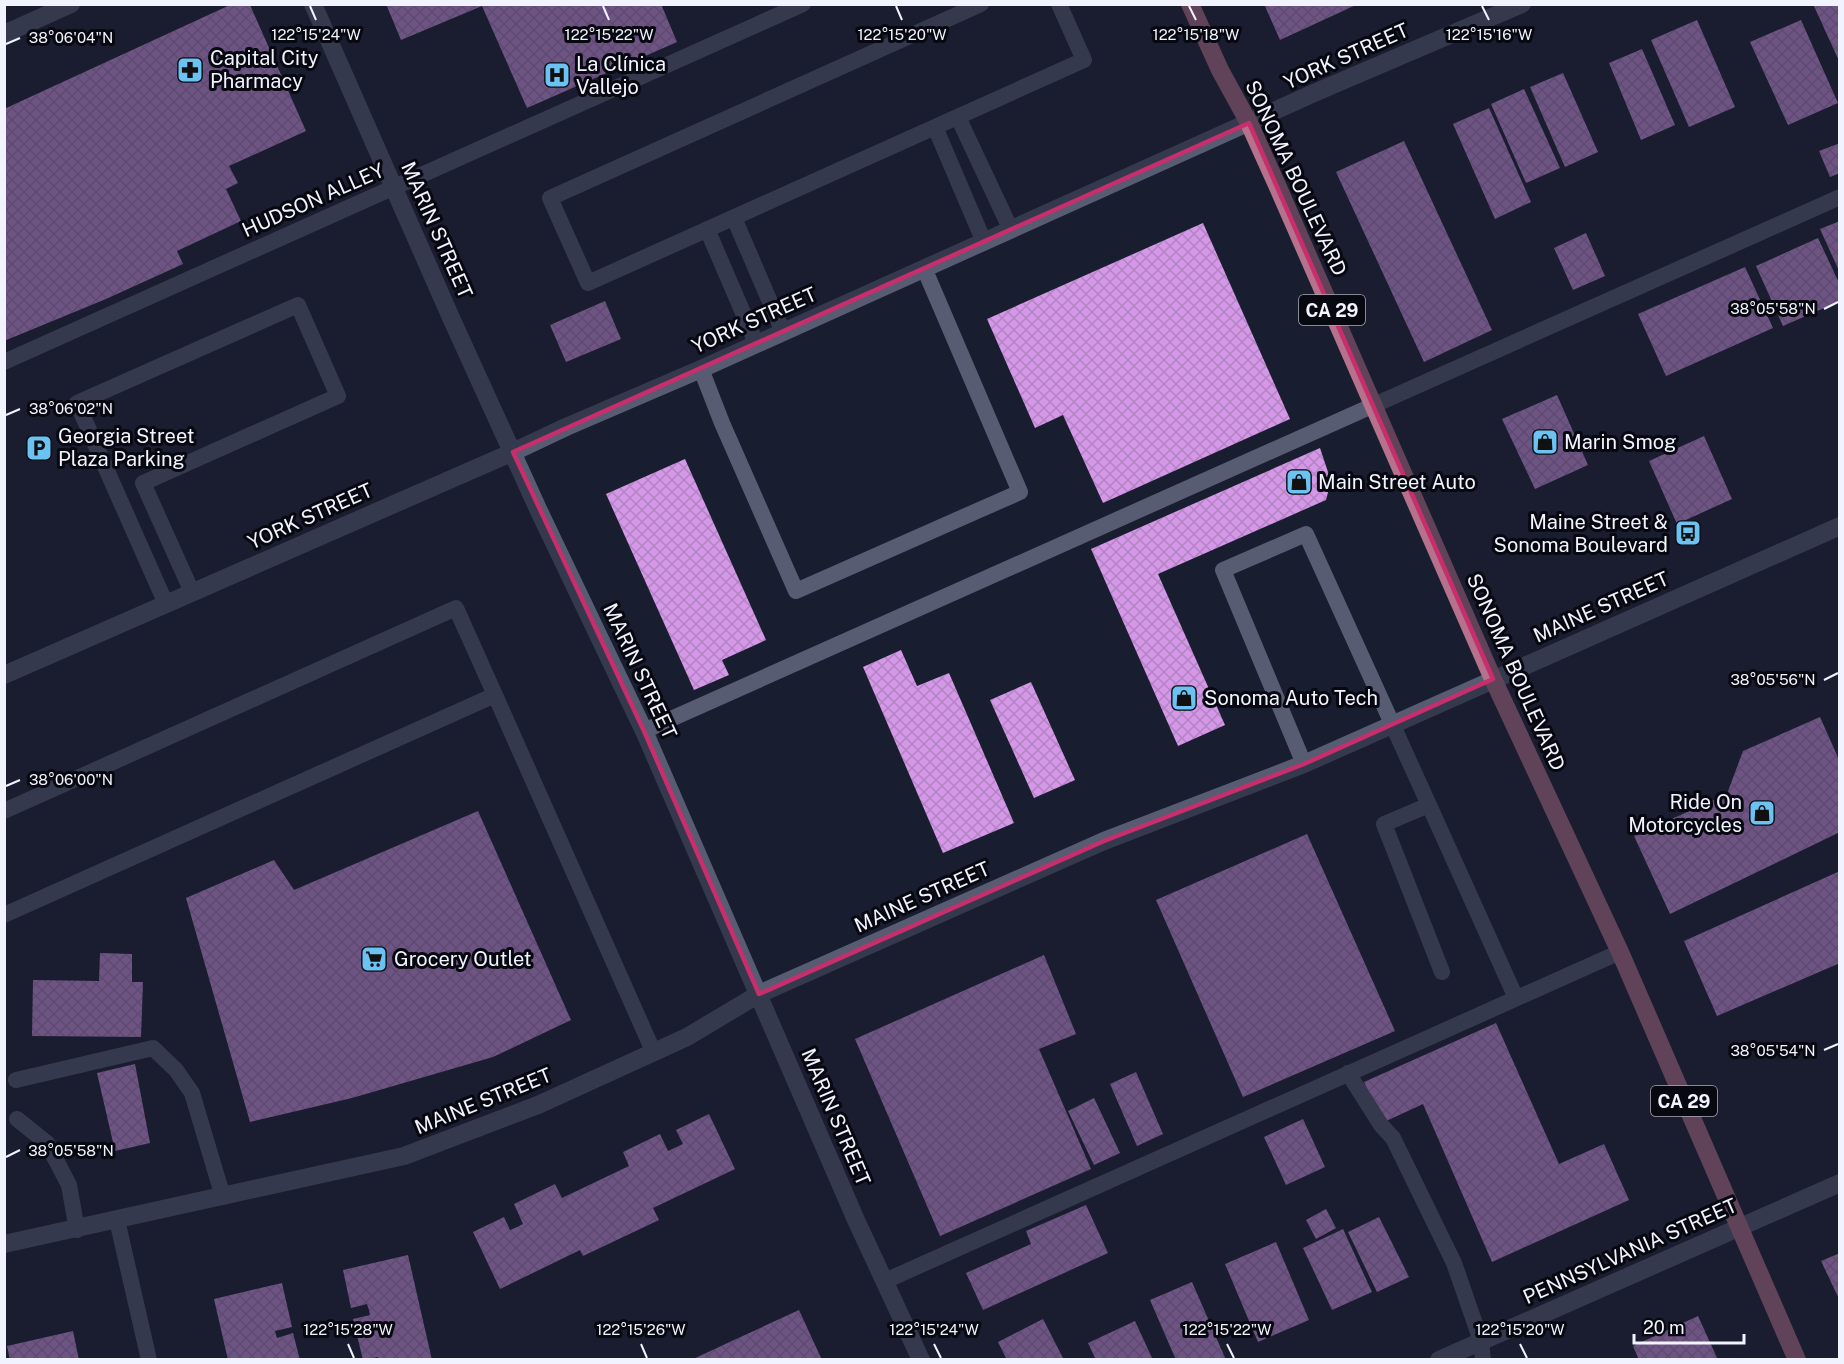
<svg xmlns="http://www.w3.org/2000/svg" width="1844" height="1364" font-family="'Public Sans',sans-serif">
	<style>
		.building { fill: url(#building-cross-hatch) }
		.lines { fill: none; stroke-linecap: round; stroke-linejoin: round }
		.service { stroke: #575c73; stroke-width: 16 }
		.minor { stroke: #575c73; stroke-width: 18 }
		.tertiary { stroke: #575c73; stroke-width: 18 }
		.secondary { stroke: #575c73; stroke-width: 18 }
		.primary { stroke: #b6718d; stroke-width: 18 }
		.marked { fill: none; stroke: #c72e6b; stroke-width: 4.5; stroke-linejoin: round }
		.ticks { fill: none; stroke: #f1f3fe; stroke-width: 2 }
		.labels { text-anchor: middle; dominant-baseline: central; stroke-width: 6; stroke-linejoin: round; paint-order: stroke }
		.shield { fill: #070810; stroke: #abacb7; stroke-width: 1.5 }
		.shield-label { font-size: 18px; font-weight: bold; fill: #f1f3fe }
		.street-label { font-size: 20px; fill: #f1f3fe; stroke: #070810 }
		.poi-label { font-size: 20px; fill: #f1f3fe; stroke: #070810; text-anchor: start }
		.ticks-label { font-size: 15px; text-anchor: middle; fill: #f1f3fe; stroke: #070810; stroke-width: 6; stroke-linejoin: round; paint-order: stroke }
	</style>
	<defs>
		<pattern id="building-cross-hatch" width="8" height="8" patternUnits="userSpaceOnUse" patternTransform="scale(1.5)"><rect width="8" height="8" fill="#d597e8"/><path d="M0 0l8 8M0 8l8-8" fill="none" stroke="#b284c1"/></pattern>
	</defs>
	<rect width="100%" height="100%" fill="#191d30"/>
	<path class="building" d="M386,4h275l16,38 -150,66 -45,-102 -81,34z
		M1264,4h94l-78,36z
		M1813,4h27v59z
		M230,5h20l56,126 -77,35 9,17 -12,6 15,32 -64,30 6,13 -77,35 -102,42v-232z
		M1697,20l38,87 -46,20 -38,-87z
		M1801,20l37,83 -50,22 -38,-83z
		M1642,49l33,76 -34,15 -32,-77z
		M1563,73l35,79 -33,15 -35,-80z
		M1524,89l36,79 -34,15 -35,-79z
		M1489,108l42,94 -36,17 -42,-95z
		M1404,141l88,189 -68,32 -88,-190z
		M1840,143v30l-10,4 -11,-26z
		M1840,221v52l-20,-44z
		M1203,223l87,196 -187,84 -40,-88 -28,13 -48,-109z
		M1586,233l19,43 -32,14 -19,-42z
		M1818,238l22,47v16l-57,25 -27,-60z
		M1745,267l28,61 -107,48 -28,-62z
		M605,301l16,38 -55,23 -16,-37z
		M1557,395l31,70 -53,24 -33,-70z
		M1704,436l28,63 -55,25 -28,-63z
		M1320,448l11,33 -5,19 -168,74 67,151 -47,21 -87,-197z
		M685,459l81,181 -44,20 7,15 -35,15 -88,-196z
		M901,650l16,36 32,-13 65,150 -71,30 -80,-186z
		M1031,682l44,98 -41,18 -44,-98z
		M1820,717l20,45v70l-170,82 -36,-78 93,-42 16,-43z
		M478,811l93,209 -78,37 -141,41 -102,24 -64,-224 88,-38 20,30z
		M1307,834l88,197 -152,66 -87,-197z
		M1840,871v92l-123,53 -33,-75z
		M100,953l32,1v28h11l-2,55 -109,-1 1,-56 66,1z
		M1044,955l32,79 -37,15 52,120 -151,67 -85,-197z
		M1496,1023l63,141 45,-20 25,56 -137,62 -69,-158 -41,19 -18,-41z
		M135,1064l15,79 -35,8 -18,-78z
		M1136,1072l27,62 -26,12 -27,-62z
		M1094,1098l26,55 -26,12 -26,-54z
		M709,1114l26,55 -82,39 6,12 -76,36 -3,-6 -80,39 -27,-57 31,-15 6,13 5,-2 8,-4 -9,-20 41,-20 7,14 67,-32 -6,-14 37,-18 8,17 15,-7 -7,-14z
		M1303,1119l22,48 -39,18 -22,-48z
		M1086,1205l22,48 -125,57 -17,-37 65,-29 -5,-13z
		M1326,1209l10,19 -20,11 -10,-19z
		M1379,1217l30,60 -32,15 -29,-60z
		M1343,1229l29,63 -40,18 -29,-62z
		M1276,1242l33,78 -51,22 -33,-78z
		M1840,1253v48l-19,-40z
		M408,1255l24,105h-53l-1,-3 -15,3 -10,-41 17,-4 -1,-5 -2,-6 -16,4 -8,-38z
		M1192,1282l34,78h-50l-26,-60z
		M282,1283l10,44 -17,4 2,7 16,-5 7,27h-72l-14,-61z
		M799,1310l23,50h-131l43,-20z
		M1698,1316l20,44h-79l-6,-14z
		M1043,1319l21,41h-57l-9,-18z
		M1135,1321l18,39h-57l-8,-17z
		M73,1331l6,29h-69l-3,-14z"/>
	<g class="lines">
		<path class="service" d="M981,4l-431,194 38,85 496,-223 -25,-56
			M958,117l53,113
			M935,127l49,115
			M734,218l49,114
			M707,229l49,114
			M4,362l799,-358
			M701,369l21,54 74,168 224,-99 -96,-224
			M166,604l-89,-201 221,-98 40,91 -195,87 49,109
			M495,695l159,358
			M644,731l1196,-534
			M1304,764l-81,-194 83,-36 123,271
			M4,811l452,-203 39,87 -491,220
			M1442,972l-58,-148 45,-19 87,193
			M1348,1073l33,52 12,13 61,125 27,78 2,19
			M16,1080l137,-32 23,22 16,23 31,104
			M17,1119l30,24 22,42 8,45
			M117,1220l32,140
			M885,1281l735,-329"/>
		<path class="minor" d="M313,4l139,316 86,189 106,222 212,489 65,140
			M4,675l509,-223 53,-25 135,-58 613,-276 208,-89
			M1439,1360l401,-177"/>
		<path class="tertiary" d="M4,1244l400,-88 134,-51 149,-68 72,-43 345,-153 200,-77 536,-238"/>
		<path class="secondary" d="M4,34l67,-30"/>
		<path class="primary" d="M1190,4l30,66 29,53 28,62 216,494 127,273 177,408"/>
	</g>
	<path d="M0 0H1844V1364H0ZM1249,123l244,556 -189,85 -200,77 -345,153 -115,-263 -131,-279z" fill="#191d30" fill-opacity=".55" fill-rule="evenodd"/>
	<path class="marked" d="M1249,123l244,556 -189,85 -200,77 -345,153 -115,-263 -131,-279z"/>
	<path class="ticks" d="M310,6l6,14M603,6l6,14M896,6l6,14M1189,6l7,14M1482,6l7,14M6,44l14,-6M1824,309l14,-7M6,415l14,-6M1824,680l14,-7M6,786l14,-6M1824,1050l14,-6M6,1157l14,-7M348,1344l6,14M641,1344l6,14M934,1344l7,14M1227,1344l7,14M1520,1344l7,14"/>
	<defs>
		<g id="pharmacy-square" transform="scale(1.35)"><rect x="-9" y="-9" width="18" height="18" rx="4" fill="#6cc3f2" stroke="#070810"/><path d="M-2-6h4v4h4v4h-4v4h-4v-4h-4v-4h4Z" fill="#111"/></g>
		<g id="hospital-square" transform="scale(1.35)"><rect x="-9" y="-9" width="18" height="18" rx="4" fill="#6cc3f2" stroke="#070810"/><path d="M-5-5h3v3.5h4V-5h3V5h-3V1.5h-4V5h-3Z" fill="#111"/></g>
		<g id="shop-square" transform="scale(1.35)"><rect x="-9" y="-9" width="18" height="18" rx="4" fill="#6cc3f2" stroke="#070810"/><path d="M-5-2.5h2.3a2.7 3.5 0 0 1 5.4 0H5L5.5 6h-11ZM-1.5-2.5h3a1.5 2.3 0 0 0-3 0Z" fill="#111"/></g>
		<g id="parking-square" transform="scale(1.35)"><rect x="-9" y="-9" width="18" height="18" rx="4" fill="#6cc3f2" stroke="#070810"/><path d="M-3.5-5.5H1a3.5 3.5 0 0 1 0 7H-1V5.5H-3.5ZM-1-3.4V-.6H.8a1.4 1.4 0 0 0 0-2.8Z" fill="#111"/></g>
		<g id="bus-square" transform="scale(1.35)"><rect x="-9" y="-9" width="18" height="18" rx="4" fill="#6cc3f2" stroke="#070810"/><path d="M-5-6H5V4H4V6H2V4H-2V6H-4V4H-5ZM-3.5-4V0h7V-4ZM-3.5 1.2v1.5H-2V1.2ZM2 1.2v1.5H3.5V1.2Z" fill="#111"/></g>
		<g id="supermarket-square" transform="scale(1.35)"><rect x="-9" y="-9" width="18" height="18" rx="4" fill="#6cc3f2" stroke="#070810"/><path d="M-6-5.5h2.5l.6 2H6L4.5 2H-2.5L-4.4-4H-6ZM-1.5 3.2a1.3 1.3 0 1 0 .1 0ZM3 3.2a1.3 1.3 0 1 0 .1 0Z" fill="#111"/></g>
	</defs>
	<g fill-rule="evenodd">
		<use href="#pharmacy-square" x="190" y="70"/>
		<use href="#hospital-square" x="557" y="75"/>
		<use href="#shop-square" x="1545" y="442"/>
		<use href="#parking-square" x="39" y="448"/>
		<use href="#shop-square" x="1299" y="482"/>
		<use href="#bus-square" x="1688" y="533"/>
		<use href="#shop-square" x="1184" y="698"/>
		<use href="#shop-square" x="1762" y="813"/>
		<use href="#supermarket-square" x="374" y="959"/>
	</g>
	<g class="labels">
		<g class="shield">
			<rect x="1299" y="295" width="66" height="30" rx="4.5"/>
			<rect x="1651" y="1086" width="66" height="30" rx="4.5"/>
		</g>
		<g class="shield-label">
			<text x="1332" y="310">CA 29</text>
			<text x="1684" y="1101">CA 29</text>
		</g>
		<g class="street-label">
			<text transform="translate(1346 56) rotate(-24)">YORK STREET</text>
			<text transform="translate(1296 178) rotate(65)">SONOMA BOULEVARD</text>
			<text transform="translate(313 200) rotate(-24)">HUDSON ALLEY</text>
			<text transform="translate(437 230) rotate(66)">MARIN STREET</text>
			<text transform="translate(754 320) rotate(-24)">YORK STREET</text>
			<text transform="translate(310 516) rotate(-24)">YORK STREET</text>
			<text transform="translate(1601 607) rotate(-24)">MAINE STREET</text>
			<text transform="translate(640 671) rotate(65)">MARIN STREET</text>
			<text transform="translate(1516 672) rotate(66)">SONOMA BOULEVARD</text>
			<text transform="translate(922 897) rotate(-24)">MAINE STREET</text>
			<text transform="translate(483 1101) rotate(-22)">MAINE STREET</text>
			<text transform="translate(836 1117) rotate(67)">MARIN STREET</text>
			<text transform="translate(1630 1251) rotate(-24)">PENNSYLVANIA STREET</text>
		</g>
		<g class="poi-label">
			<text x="210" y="58">Capital City<tspan x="210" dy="23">Pharmacy</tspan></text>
			<text x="576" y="64">La Clínica<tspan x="576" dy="23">Vallejo</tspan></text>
			<text x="58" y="436">Georgia Street<tspan x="58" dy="23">Plaza Parking</tspan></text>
			<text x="1564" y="442">Marin Smog</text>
			<text x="1318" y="482">Main Street Auto</text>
			<text x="1668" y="522" text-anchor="end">Maine Street &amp;<tspan x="1668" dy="23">Sonoma Boulevard</tspan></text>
			<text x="1204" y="698">Sonoma Auto Tech</text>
			<text x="1742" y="802" text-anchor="end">Ride On<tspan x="1742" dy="23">Motorcycles</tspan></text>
			<text x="394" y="959">Grocery Outlet</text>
		</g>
	</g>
	<g class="ticks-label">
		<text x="316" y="40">122°15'24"W</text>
		<text x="609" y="40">122°15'22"W</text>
		<text x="902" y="40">122°15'20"W</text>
		<text x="1196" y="40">122°15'18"W</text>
		<text x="1489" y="40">122°15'16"W</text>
		<text x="71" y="43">38°06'04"N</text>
		<text x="1773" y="314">38°05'58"N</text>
		<text x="71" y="414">38°06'02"N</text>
		<text x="1773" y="685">38°05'56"N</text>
		<text x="71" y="785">38°06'00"N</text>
		<text x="1773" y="1056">38°05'54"N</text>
		<text x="71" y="1156">38°05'58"N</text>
		<text x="348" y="1335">122°15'28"W</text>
		<text x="641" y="1335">122°15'26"W</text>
		<text x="934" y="1335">122°15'24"W</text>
		<text x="1227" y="1335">122°15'22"W</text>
		<text x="1520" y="1335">122°15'20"W</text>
	</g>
	<rect width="1844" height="1364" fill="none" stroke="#f1f3fe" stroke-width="12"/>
	<path d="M1634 1334v9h110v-9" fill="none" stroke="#f1f3fe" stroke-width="3"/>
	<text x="1643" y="1334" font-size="18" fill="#f1f3fe" stroke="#070810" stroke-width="4.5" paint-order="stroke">20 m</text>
</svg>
